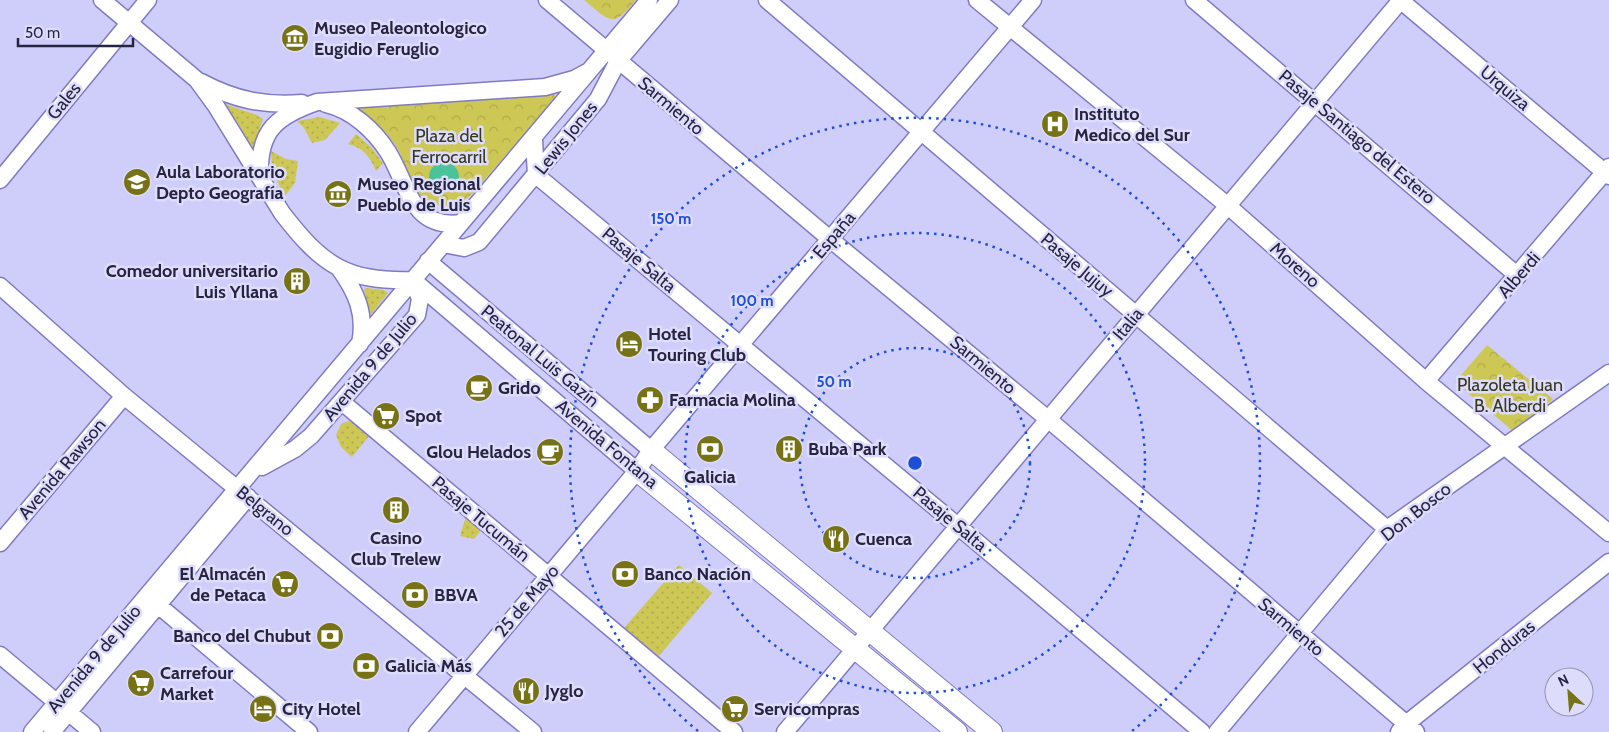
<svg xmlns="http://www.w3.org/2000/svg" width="1609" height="732" font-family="Cabin,sans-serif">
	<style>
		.grass { fill: url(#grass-dots) }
		.forest { fill: url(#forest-crowns) }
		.water { fill: #4ac398 }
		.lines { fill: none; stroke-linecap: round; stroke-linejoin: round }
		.minor-casing { stroke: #807bc1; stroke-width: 19 }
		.major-casing { stroke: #807bc1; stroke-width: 22 }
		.minor { stroke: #fff; stroke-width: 16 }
		.major { stroke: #fff; stroke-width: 20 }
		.ring { fill: none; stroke: #1d4ed8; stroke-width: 2.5; stroke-dasharray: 2.5 5 }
		.labels { text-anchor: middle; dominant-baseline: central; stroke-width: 5; stroke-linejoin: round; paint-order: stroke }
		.poi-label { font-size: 18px; font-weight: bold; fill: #262440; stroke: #dddcfb; text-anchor: start }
		.street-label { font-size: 18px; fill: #262440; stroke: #dddcfb }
		.park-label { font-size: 18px; fill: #383720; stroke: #dddcfb }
		.centre { fill: #1d4ed8; stroke: #dddcfb; stroke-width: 2.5 }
		.ring-label { font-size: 15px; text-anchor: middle; font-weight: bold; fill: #1d4ed8; stroke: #dddcfb; stroke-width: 5; stroke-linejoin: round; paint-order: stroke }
	</style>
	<defs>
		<pattern id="grass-dots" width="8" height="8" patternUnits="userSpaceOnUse" patternTransform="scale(1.25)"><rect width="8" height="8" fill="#cdc755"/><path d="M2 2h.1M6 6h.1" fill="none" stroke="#b0ab4b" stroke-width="1.8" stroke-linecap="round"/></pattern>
		<pattern id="forest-crowns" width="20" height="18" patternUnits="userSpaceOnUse" patternTransform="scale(1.25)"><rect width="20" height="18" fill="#cdc755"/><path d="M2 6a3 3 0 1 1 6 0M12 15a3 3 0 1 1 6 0" fill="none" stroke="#b0ab4b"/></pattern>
	</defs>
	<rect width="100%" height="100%" fill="#cfcefb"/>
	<path class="grass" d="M222,103l35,12 6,4 -10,28 -4,-1 -11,-23z
		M320,117l20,6 -15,17 -13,3 -8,-15 -7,-7z
		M356,134l15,13 12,16 -7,8c-6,-14 -12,-23 -28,-27z
		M271,151l15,8 12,2 -3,22 -11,14 -12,-29z
		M367,288l17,2 4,3 -16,20h-3l-5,-24z
		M348,421l9,3 13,11 -18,22 -11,-10 -5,-12 5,-11z
		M466,516l16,13 -8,10 -14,-3z
		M679,565l33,28 -53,63 -35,-28z"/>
	<path class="forest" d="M584,0h52c-24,29 -25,22 -52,0z
		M553,92l3,6 -85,97c-9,8 -16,11 -28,11 -33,-2 -34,-42 -49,-63 -12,-17 -26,-28 -44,-37z
		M1487,345l66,54 -39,33 -59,-50z"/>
	<path class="water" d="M429 177a15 15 0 1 1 30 0a15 15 0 1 1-30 0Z"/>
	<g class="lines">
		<g class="minor-casing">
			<path id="minor" d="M102,0l95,80 19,26 66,107c40,52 64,69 131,67l224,191
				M547,0l283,239 219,181 367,312
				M767,0l620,529
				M977,0l250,205 199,176 183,152
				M1194,0l324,276
				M1400,0l209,176
				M201,82c34,18 63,24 101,21
				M326,104c26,6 48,26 62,48 20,32 23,78 73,71
				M534,140l2,35 423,352 243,205
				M260,176c-2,-46 17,-60 57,-74l228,-15 29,-8 13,-7
				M0,180l148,-180
				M443,244l21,4 15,-6 119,-143 20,-38 52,-61
				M428,261l223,189
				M339,268c18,25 27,46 21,76
				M0,286l124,110 409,336
				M1426,381l183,-214
				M342,402l392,330
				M262,467l33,-18 16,-13 106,-121 3,-16 -7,-19
				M0,543l124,-147
				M158,605l151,127
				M0,655l92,77
				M32,732l617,-732
				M52,732l196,-235
				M417,732l220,-261 14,-21 382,-450
				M785,732l616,-732
				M1217,732l170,-203 222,-156
				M1399,732l7,-8 203,-162"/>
		</g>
		<g class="major-casing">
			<path id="major" d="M651,450l341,282
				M637,471l320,261"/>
		</g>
		<use href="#minor" class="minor"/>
		<use href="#major" class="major"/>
	</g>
	<g class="ring">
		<circle cx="915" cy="463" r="115"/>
		<circle cx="915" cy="463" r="230"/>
		<path d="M698 731A345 345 0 1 1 1132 731"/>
	</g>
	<defs>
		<g id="museum-disc" transform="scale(1.4375)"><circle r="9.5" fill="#777215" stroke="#dddcfb"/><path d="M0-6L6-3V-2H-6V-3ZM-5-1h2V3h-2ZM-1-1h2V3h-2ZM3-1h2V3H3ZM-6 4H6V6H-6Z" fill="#fff"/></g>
		<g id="hospital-disc" transform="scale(1.4375)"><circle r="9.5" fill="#777215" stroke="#dddcfb"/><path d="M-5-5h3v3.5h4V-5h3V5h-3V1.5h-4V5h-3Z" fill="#fff"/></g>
		<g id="university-disc" transform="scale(1.4375)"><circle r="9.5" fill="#777215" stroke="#dddcfb"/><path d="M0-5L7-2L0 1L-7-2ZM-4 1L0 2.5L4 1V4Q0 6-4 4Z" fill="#fff"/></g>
		<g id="building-disc" transform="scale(1.4375)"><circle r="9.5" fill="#777215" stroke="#dddcfb"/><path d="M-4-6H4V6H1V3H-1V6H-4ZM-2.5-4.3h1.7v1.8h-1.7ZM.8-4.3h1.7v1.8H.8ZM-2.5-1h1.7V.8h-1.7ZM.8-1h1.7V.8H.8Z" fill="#fff"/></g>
		<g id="hotel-disc" transform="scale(1.4375)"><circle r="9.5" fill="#777215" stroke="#dddcfb"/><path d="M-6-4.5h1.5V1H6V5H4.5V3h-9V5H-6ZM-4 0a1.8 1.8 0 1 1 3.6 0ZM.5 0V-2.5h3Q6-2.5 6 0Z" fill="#fff"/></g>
		<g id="cafe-disc" transform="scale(1.4375)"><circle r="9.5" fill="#777215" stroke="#dddcfb"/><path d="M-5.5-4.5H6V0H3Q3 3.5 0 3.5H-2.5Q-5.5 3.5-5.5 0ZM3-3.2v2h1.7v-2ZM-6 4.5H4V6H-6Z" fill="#fff"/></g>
		<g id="pharmacy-disc" transform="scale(1.4375)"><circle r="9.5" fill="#777215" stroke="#dddcfb"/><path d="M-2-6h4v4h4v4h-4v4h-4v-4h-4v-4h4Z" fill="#fff"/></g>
		<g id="supermarket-disc" transform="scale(1.4375)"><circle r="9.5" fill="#777215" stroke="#dddcfb"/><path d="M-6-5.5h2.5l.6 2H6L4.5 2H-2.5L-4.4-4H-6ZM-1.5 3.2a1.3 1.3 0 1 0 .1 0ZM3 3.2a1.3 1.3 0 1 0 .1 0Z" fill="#fff"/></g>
		<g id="bank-disc" transform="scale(1.4375)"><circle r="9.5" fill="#777215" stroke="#dddcfb"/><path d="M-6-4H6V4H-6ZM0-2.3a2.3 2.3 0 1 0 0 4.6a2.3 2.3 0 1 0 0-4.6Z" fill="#fff"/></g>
		<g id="restaurant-disc" transform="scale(1.4375)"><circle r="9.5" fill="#777215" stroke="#dddcfb"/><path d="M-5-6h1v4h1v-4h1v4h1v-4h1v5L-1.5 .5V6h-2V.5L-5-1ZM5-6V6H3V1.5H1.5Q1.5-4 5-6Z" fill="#fff"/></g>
	</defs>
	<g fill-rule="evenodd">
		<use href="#museum-disc" x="295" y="38"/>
		<use href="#hospital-disc" x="1055" y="124"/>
		<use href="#university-disc" x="137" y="182"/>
		<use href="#museum-disc" x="338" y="194"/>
		<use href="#building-disc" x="297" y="281"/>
		<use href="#hotel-disc" x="629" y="344"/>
		<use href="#cafe-disc" x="479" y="388"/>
		<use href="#pharmacy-disc" x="650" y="400"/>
		<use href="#supermarket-disc" x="386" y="416"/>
		<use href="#bank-disc" x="710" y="449"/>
		<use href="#building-disc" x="789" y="449"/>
		<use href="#cafe-disc" x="550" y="452"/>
		<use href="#building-disc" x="396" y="510"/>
		<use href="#restaurant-disc" x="836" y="539"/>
		<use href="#bank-disc" x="625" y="574"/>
		<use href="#supermarket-disc" x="285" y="584"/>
		<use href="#bank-disc" x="415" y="595"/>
		<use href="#bank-disc" x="330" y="636"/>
		<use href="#bank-disc" x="366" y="666"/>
		<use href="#supermarket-disc" x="141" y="683"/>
		<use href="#restaurant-disc" x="526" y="691"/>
		<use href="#hotel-disc" x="263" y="709"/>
		<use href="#supermarket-disc" x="735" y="709"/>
	</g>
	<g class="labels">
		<g class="poi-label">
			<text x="314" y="28">Museo Paleontologico<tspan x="314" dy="21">Eugidio Feruglio</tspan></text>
			<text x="1074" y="114">Instituto<tspan x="1074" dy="21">Medico del Sur</tspan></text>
			<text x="156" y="172">Aula Laboratorio<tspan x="156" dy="21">Depto Geografía</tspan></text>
			<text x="357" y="184">Museo Regional<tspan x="357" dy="21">Pueblo de Luis</tspan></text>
			<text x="278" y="271" text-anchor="end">Comedor universitario<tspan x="278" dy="21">Luis Yllana</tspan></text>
			<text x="648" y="334">Hotel<tspan x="648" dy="21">Touring Club</tspan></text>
			<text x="498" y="388">Grido</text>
			<text x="669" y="400">Farmacia Molina</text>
			<text x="405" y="416">Spot</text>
			<text x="808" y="449">Buba Park</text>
			<text x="531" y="452" text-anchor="end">Glou Helados</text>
			<text x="710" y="477" text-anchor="middle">Galicia</text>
			<text x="396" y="538" text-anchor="middle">Casino<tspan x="396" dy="21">Club Trelew</tspan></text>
			<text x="855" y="539">Cuenca</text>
			<text x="266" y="574" text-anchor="end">El Almacén<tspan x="266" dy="21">de Petaca</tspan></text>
			<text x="644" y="574">Banco Nación</text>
			<text x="434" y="595">BBVA</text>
			<text x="311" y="636" text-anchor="end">Banco del Chubut</text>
			<text x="385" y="666">Galicia Más</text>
			<text x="160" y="673">Carrefour<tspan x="160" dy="21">Market</tspan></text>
			<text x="545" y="691">Jyglo</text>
			<text x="282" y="709">City Hotel</text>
			<text x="754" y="709">Servicompras</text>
		</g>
		<g class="street-label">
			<text transform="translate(1505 88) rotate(40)">Urquiza</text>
			<text transform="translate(64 101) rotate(-51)">Gales</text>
			<text transform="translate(671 106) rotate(40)">Sarmiento</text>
			<text transform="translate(1357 137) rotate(40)">Pasaje Santiago del Estero</text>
			<text transform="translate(566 138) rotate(-51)">Lewis Jones</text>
			<text transform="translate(834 235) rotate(-50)">España</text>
			<text transform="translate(639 260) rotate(40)">Pasaje Salta</text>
			<text transform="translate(1077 265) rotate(40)">Pasaje Jujuy</text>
			<text transform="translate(1295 265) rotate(41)">Moreno</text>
			<text transform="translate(1519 275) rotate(-49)">Alberdi</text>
			<text transform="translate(1128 324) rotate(-50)">Italia</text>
			<text transform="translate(540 356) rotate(40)">Peatonal Luis Gazín</text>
			<text transform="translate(983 365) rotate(40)">Sarmiento</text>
			<text transform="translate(370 367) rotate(-50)">Avenida 9 de Julio</text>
			<text transform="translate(607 444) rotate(40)">Avenida Fontana</text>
			<text transform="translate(62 469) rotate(-50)">Avenida Rawson</text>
			<text transform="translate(265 511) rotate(39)">Belgrano</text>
			<text transform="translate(1416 512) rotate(-38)">Don Bosco</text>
			<text transform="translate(481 519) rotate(40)">Pasaje Tucumán</text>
			<text transform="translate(950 519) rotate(40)">Pasaje Salta</text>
			<text transform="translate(527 601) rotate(-50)">25 de Mayo</text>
			<text transform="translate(1291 627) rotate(40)">Sarmiento</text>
			<text transform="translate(1504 647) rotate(-39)">Honduras</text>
			<text transform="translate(94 659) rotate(-50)">Avenida 9 de Julio</text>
		</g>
		<g class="park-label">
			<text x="449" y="136">Plaza del<tspan x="449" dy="21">Ferrocarril</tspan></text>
			<text x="1510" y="385">Plazoleta Juan<tspan x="1510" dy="21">B. Alberdi</tspan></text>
		</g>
	</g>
	<circle cx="915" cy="463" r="8" class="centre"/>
	<g class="ring-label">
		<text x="671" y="224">150 m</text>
		<text x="752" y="306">100 m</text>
		<text x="834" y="387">50 m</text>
	</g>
	<g transform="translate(1569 692) rotate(334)"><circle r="24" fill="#dddcfb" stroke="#9492b0"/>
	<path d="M0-4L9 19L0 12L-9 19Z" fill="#777215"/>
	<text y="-8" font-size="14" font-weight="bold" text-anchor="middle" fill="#262440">N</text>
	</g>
	<path d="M18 38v8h115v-8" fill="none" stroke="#262440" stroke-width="2.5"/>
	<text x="25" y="38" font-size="15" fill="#262440" stroke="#dddcfb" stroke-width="4" paint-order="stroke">50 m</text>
</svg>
